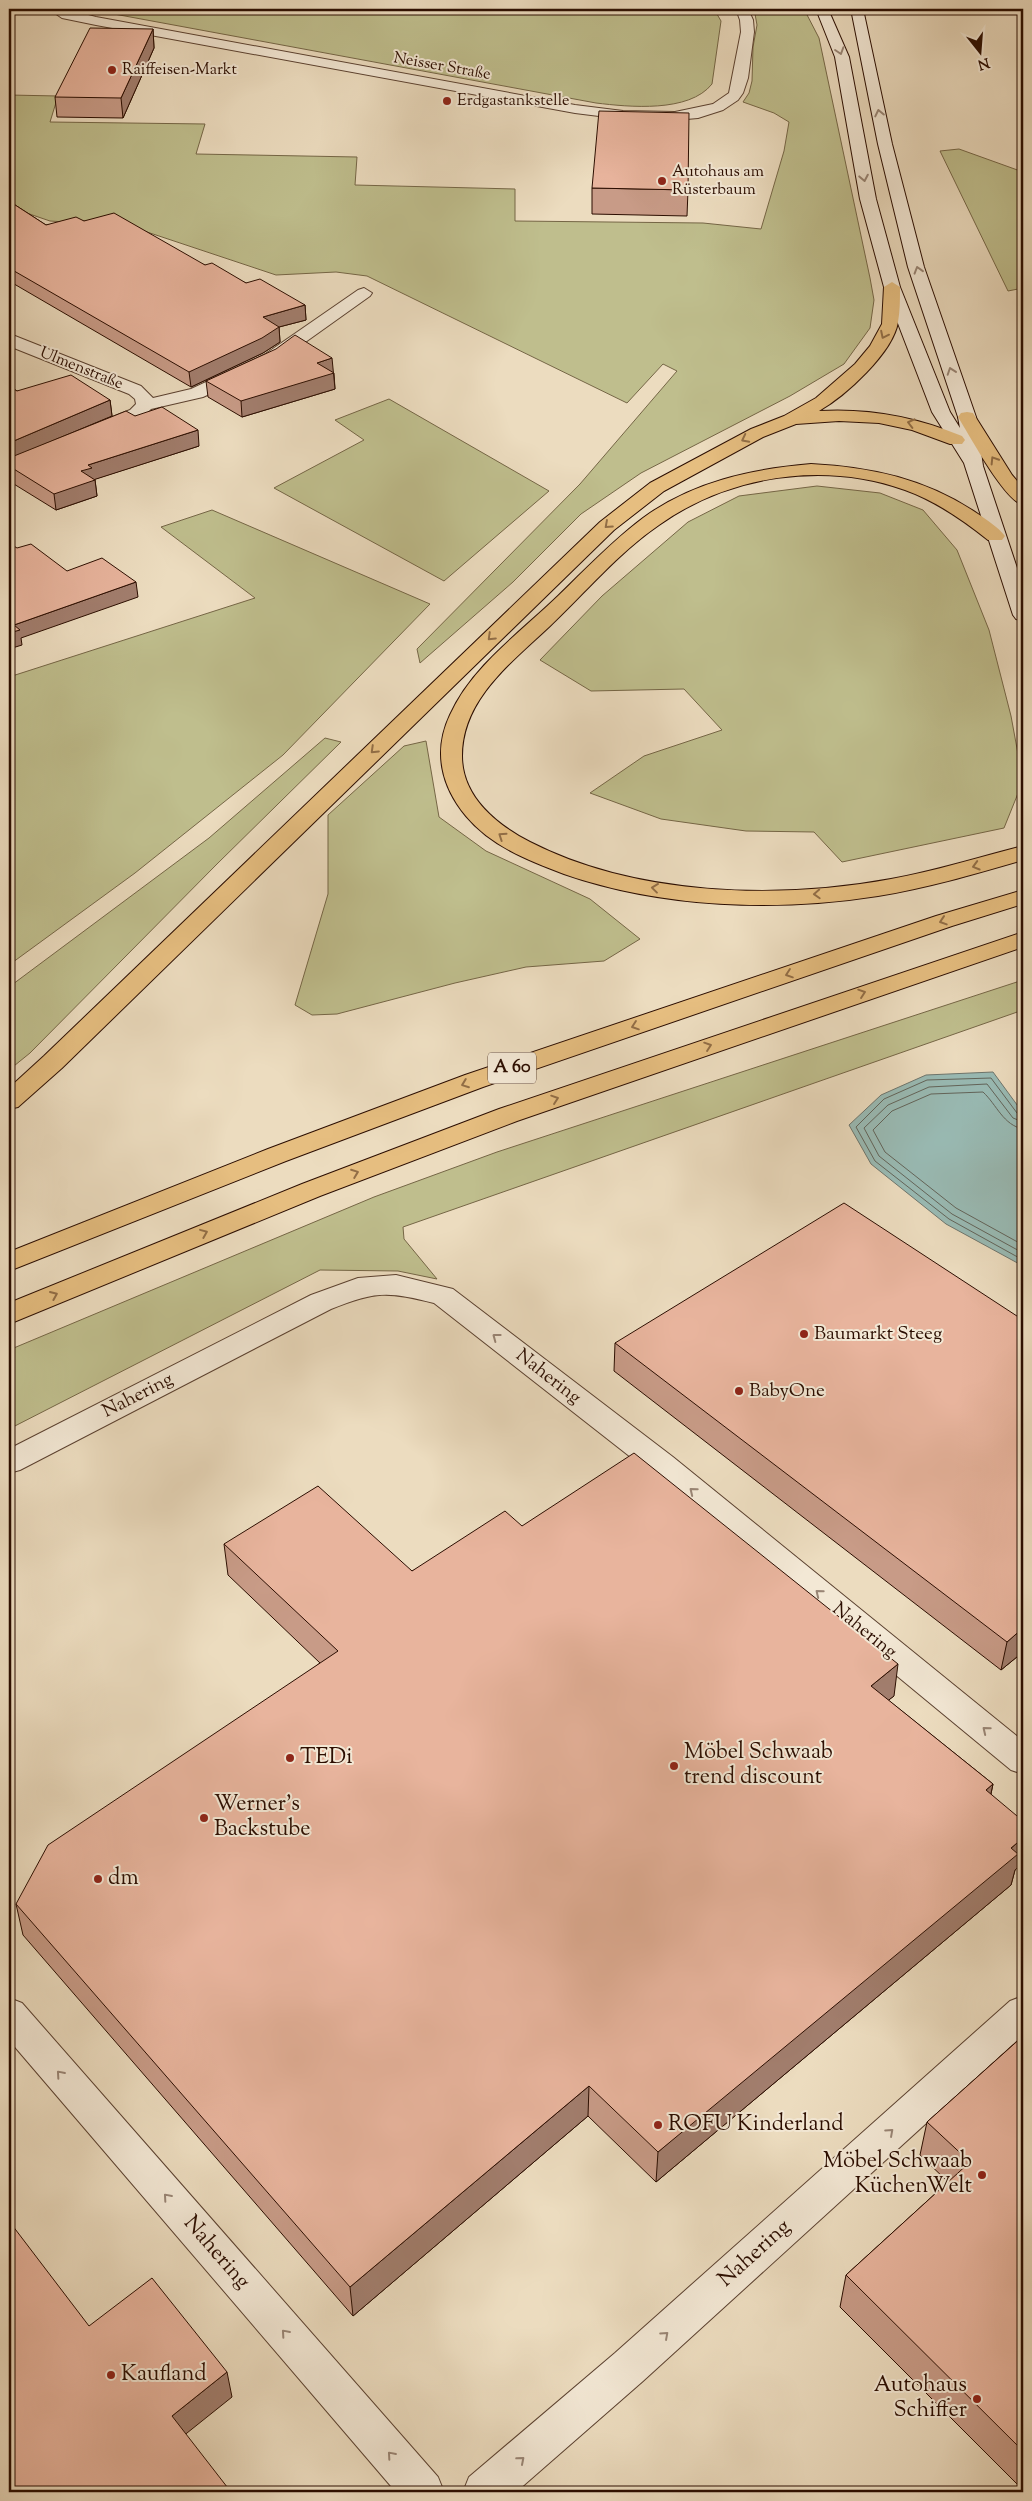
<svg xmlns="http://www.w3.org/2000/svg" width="1032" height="2501" font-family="'Sorts Mill Goudy',serif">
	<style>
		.green { fill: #bfbe8d; stroke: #756646 }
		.water { fill: #99bbb5; stroke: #6d756d }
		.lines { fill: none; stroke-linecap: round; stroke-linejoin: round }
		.shore { stroke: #62645a; stroke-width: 1 }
		.minor-casing { stroke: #5b4130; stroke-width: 2 }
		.secondary-casing { stroke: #2b0d00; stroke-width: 2 }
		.motorway-casing { stroke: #2b0d00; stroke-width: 2 }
		.minor { fill: #f3e8d5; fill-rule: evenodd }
		.secondary { fill: #f3e8d5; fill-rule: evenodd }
		.motorway { fill: #e6be80; fill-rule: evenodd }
		.wall { fill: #c89b87; stroke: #2b0d00 }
		.shaded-wall { fill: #a27e6e; stroke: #2b0d00 }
		.building { fill: #e8b49d; stroke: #2b0d00 }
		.oneway { stroke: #998575 }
		.oneway2 { stroke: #926e46 }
		.poi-dot { fill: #8f2418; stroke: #f3e8d5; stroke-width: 2 }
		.labels { text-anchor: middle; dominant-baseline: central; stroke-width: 4; stroke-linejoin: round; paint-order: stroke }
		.far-street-label { font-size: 16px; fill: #2b0d00; stroke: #f3e8d5 }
		.far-poi-label { font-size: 16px; fill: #2b0d00; stroke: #f3e8d5; text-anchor: start }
		.shield { fill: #f3e8d5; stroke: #674f40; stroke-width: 1 }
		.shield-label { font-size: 18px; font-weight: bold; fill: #2b0d00 }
		.poi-label { font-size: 19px; fill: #2b0d00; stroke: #f3e8d5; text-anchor: start }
		.street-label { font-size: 19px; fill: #2b0d00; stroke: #f3e8d5 }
		.near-poi-label { font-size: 22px; fill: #2b0d00; stroke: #f3e8d5; text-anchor: start }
		.near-street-label { font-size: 22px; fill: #2b0d00; stroke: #f3e8d5 }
	</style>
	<rect width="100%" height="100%" fill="#ecdcbf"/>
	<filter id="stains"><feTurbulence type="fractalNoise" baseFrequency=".004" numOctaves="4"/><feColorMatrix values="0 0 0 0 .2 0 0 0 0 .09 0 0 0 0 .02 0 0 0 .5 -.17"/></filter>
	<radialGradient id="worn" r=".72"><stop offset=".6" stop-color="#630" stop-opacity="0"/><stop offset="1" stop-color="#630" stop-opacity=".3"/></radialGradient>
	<path class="green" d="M87,9h627l7,12 -9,63c-23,29 -83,23 -116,19z
		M751,9h53l15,29 51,240 4,22 -4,28 -26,36 -54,32 -149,77 -60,41 -68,68 -93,81 -3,-14 163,-165 97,-113 -14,-7 -36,39 -260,-127 -31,-4 -60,3 -147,-49 -79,-5 -41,-14v-112l49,1 -8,26 155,2 -9,30 161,3 -2,28 160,4v32l188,2 58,6 23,-78 5,-29 -15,-9 -31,-11 6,-9 3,-12 1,-34 4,-22 -2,-11z
		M959,149l64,23v116l-15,3 -68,-140z
		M389,399l160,92 -105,90 -170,-93 90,-48 -29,-20z
		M817,486l63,7 43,17 34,40 32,80 22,86 12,65 -19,47 -162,34 -28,-30 -68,-1 -85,-12 -71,-26 54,-37 78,-26 -38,-41 -93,2 -51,-31 62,-64 86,-74 51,-26z
		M212,510l218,94 -147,151 -148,118 -126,92v-288l246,-79 -94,-71z
		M325,738l16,4 -124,122 -187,189 -21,17v-83l200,-149z
		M426,741l13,76 47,34 104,48 50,40 -36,22 -78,6 -71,16 -118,31 -25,1 -17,-10 33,-111v-79l76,-69z
		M1023,980v30l-620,217 1,12 33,40 -39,-8 -78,-1 -311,159v-79l365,-153 123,-45z"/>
	<path class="water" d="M993,1072l30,41v153l-77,-42 -75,-60 -22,-39 32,-30 45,-20z"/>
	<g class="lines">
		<path class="shore" d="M1023,1115l-6,-2 -26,-35 -64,2 -43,19 -28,28 19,34 74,58 74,41
			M1023,1122l-10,-4 -26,-34 -58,3 -41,18 -24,23 15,28 73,58 71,39
			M1023,1129c-20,-4 -26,-24 -40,-37l-52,2 -39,17 -19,19 12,22 71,56 67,37"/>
		<g class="minor-casing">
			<path id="minor" d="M49,9h16l31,8 479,88 48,6 52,1 38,-8 16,-11 12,-61 -1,-12 -4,-11h12l5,11 1,12 -6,46 -5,15 -5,7 -15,10 -25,8 -23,2 -52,-1 -48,-6 -479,-88 -34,-7z
				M364,288l8,5 -2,3 -94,67 -73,34 -52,12 -9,9 -43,16 -6,-1 -3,-4 3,-4 37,-15 6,-6 -1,-5 -6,-5 -120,-48v-11l6,1 126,50 12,12 38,-9 73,-34 94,-65z
				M396,1275l57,14 220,168 350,284v33l-12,-4 -360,-297 -217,-170c-46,-12 -59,-12 -103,6l-311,161 -11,3v-24l302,-154 47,-17z
				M1023,1996v39l-380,346 -127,111h-53l6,-15 146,-124 395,-352z
				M9,1998l13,5 416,474 6,15h-48l-387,-452z"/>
		</g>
		<g class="secondary-casing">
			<path id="secondary" d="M816,9h12l21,48 27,142 24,88 50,125 10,16 -2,-11 -50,-150 -30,-123 -27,-135h12l29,135 32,123 52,150 7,49 40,120v35l-7,-2 -3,-4 -49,-152 -32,-51 -48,-125 -24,-88 -25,-142z"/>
		</g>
		<g class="motorway-casing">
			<path id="motorway" d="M892,282l8,5c0,12 0,24 -2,35 -5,31 -53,74 -79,89 50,-3 97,6 143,25l3,4 -3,4h-12l-38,-14 -33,-7 -40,-2 -43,3 -33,13 -99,54 -50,39 -552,538 -44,39 -9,2v-21l35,-32 556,-534 50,-39 101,-54 33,-13 32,-18 39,-34 15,-18 12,-22 2,-37z
				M967,412l6,1 39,62 11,13v17c-19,-5 -53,-69 -65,-88l3,-4z
				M811,464c60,3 116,15 167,50 9,6 20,13 27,22l-3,4h-14c-25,-20 -52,-39 -83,-50 -81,-29 -176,-15 -246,35 -41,28 -74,68 -109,101 -38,36 -88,73 -88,130 0,41 35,69 68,86 105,54 247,58 361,37 45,-8 88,-22 132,-33v14c-48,14 -96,28 -145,36 -102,16 -216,12 -314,-22 -35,-13 -73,-28 -98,-58 -25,-30 -33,-65 -16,-101 22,-49 71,-83 108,-119 27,-26 54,-55 85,-78 49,-36 108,-49 168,-54z
				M1023,890v14l-71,22 -469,161 -197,74 -277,110v-19l259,-103 197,-74 471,-159z
				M1023,932v15l-506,174 -197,75 -311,128v-21l293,-119 197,-75z"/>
		</g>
		<use href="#minor" class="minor"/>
		<use href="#secondary" class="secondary"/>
		<use href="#motorway" class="motorway"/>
	</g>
	<path class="wall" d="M153,29l1,19 -31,70 -66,-1 -2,-20z
		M592,188l96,2 -1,26 -95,-2z
		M9,201l37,24 38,-4 121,44 41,18 59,22 1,15 -27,7 1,15 -17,11 -72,34 -182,-106z
		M333,373h1l1,16 -93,28 -34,-20 -2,-16z
		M9,386l8,5 93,9 2,16 -35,14 58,-14 64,30 -104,33v1l2,16 -41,14 -47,-29z
		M1023,1320v332l-22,18 -387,-299 1,-28z
		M522,1526l372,170 -6,4 105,84 -2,10 24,76 -4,15 -355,297 -68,-66 -235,200 -330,-381 -7,-31 304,-241 -92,-88 -4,-31 188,27z
		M1023,2036v454l-183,-183 6,-32 102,-93 -28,-27 7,-33z"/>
	<path class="shaded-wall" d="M153,29l1,19 -31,70 -2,-20z
		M305,305l1,15 -27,7 1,15 -17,11 -72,34 -2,-15 74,-55z
		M332,358l3,31 -93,28 -1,-16 76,-38z
		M110,400l2,16 -103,43v-16z
		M198,430l1,16 -106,34h2l2,16 -41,14 -2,-16 34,-29z
		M136,582l2,15 -117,41 1,7 -13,4v-16l5,-8z
		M1023,1628v24l-22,18 6,-28z
		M898,1664l-4,32 -27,21 4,-31z
		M993,1784l-7,32v-26z
		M1023,1838v25l-8,7 -4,15 -355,297 2,-30z
		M589,2086l-1,30 -235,200 -3,-29z
		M227,2372l5,25 -55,44 -5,-25z"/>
	<path class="building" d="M90,28l63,1 -32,69 -66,-1z
		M599,111l90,2 -1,77 -96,-2z
		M9,201l37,24 30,-8 8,4 30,-8 91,52 7,-2 34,20 14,-4 45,26 -42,12 16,10 -17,11 -73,34 -180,-104z
		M295,335l37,23 -15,5 17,10 -93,28 -35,-20 70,-32z
		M71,375l39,25 -101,43v-57l8,5z
		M162,407l36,23 -110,35 4,3 -11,3 14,9 -41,14 -45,-28v-8l117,-47 9,5z
		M9,543l8,5 14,-4 36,27 35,-13 34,24 -122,43 6,5 -11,3z
		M844,1203l179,117v308l-16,14 -392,-299z
		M634,1453l264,211 -27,22 122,98 -7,6 37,31v17l-12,10 7,6 -360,298 -69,-66 -239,201 -334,-383 32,-59 290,-194 -114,-107 94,-58 94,85 93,-60 17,15z
		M1023,2036v415l-177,-176 124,-113 -43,-40z
		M9,2221l80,105 63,-48 75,94 -55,44 59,76h-222z"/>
	<defs><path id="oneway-chevron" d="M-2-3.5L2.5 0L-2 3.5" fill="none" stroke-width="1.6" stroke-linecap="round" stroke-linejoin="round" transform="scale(1.25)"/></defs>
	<g class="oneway">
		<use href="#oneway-chevron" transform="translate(840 51) rotate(72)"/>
		<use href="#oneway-chevron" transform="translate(879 113) rotate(-102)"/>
		<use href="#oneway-chevron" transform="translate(864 178) rotate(79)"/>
		<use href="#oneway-chevron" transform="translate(918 270) rotate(-107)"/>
		<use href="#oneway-chevron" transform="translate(951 371) rotate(-109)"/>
		<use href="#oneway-chevron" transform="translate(496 1337) rotate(-143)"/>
		<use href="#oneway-chevron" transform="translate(693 1491) rotate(-141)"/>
		<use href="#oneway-chevron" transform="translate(819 1593) rotate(-141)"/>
		<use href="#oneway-chevron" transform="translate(986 1730) rotate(-141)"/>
		<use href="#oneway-chevron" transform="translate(60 2074) rotate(-131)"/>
		<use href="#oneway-chevron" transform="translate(890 2132) rotate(-42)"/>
		<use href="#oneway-chevron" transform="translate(167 2197) rotate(-131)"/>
		<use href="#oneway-chevron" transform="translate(285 2333) rotate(-131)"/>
		<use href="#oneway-chevron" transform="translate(665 2335) rotate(-42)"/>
		<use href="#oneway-chevron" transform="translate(391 2455) rotate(-131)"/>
		<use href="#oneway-chevron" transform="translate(521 2460) rotate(-41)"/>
	</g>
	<g class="oneway2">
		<use href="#oneway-chevron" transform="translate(884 335) rotate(116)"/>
		<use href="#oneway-chevron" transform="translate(911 423) rotate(-166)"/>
		<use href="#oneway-chevron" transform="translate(745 439) rotate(153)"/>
		<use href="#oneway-chevron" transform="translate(994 460) rotate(-122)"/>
		<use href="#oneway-chevron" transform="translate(608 525) rotate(138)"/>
		<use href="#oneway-chevron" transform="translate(491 637) rotate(136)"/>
		<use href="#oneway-chevron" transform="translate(374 750) rotate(136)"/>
		<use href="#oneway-chevron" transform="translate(502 836) rotate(-146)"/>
		<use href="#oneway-chevron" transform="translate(976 866) rotate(164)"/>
		<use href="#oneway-chevron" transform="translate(655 888) rotate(-173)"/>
		<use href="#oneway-chevron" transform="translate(817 894) rotate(177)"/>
		<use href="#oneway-chevron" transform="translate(943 921) rotate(162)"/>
		<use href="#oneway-chevron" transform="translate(789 974) rotate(161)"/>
		<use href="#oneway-chevron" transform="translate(862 993) rotate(-19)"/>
		<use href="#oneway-chevron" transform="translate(635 1026) rotate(161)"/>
		<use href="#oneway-chevron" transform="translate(708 1046) rotate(-19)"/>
		<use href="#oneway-chevron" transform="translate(465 1084) rotate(159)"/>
		<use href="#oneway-chevron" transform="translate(555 1099) rotate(-19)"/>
		<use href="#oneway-chevron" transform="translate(355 1173) rotate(-21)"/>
		<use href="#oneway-chevron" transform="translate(204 1233) rotate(-22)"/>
		<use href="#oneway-chevron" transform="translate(54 1295) rotate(-23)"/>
	</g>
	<g class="poi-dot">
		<circle cx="112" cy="70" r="5"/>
		<circle cx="447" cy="101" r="5"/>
		<circle cx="662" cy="181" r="5"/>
		<circle cx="804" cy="1334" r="5"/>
		<circle cx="739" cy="1391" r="5"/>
		<circle cx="290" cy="1758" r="5"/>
		<circle cx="674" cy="1766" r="5"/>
		<circle cx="204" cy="1818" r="5"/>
		<circle cx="98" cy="1879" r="5"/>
		<circle cx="658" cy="2125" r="5"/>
		<circle cx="982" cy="2175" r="5"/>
		<circle cx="111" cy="2375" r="5"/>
		<circle cx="977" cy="2399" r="5"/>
	</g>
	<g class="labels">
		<g class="far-street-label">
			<text transform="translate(442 67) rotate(10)">Neisser Straße</text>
			<text transform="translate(81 369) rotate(22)">Ulmenstraße</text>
		</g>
		<g class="far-poi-label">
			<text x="122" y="70">Raiffeisen-Markt</text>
			<text x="457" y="101">Erdgastankstelle</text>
			<text x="672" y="172">Autohaus am<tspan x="672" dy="18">Rüsterbaum</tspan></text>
		</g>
		<rect class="shield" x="488" y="1052.5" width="48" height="31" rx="4"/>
		<g class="shield-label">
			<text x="512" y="1068">A 60</text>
		</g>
		<g class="poi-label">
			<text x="814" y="1334">Baumarkt Steeg</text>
			<text x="749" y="1391">BabyOne</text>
		</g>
		<g class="street-label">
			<text transform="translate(548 1377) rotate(38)">Nahering</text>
			<text transform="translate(138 1396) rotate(-27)">Nahering</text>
			<text transform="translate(864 1631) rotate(39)">Nahering</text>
		</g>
		<g class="near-poi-label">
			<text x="684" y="1753">Möbel Schwaab<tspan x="684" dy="25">trend discount</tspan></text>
			<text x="300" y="1758">TEDi</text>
			<text x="214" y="1805">Werner's<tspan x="214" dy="25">Backstube</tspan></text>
			<text x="108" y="1879">dm</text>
			<text x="668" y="2125">ROFU Kinderland</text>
			<text x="972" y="2162" text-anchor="end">Möbel Schwaab<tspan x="972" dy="25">KüchenWelt</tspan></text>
			<text x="121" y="2375">Kaufland</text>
			<text x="967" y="2386" text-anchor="end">Autohaus<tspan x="967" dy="25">Schiffer</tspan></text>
		</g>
		<g class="near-street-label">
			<text transform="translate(216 2253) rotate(49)">Nahering</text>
			<text transform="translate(755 2254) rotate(-42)">Nahering</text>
		</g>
	</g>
	<rect width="1032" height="2501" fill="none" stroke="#ecdcbf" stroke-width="30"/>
	<rect x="10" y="10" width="1012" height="2481" fill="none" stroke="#2b0d00" stroke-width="2.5"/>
	<rect x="15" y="15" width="1002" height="2471" fill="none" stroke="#2b0d00"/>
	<g transform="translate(980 52) rotate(163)" stroke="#f3e8d5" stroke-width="4" paint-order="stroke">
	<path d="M0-4L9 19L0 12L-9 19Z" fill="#2b0d00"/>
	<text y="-8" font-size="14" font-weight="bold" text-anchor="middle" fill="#2b0d00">N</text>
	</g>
	<rect width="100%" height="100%" filter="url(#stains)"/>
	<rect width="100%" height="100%" fill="url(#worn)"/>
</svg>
